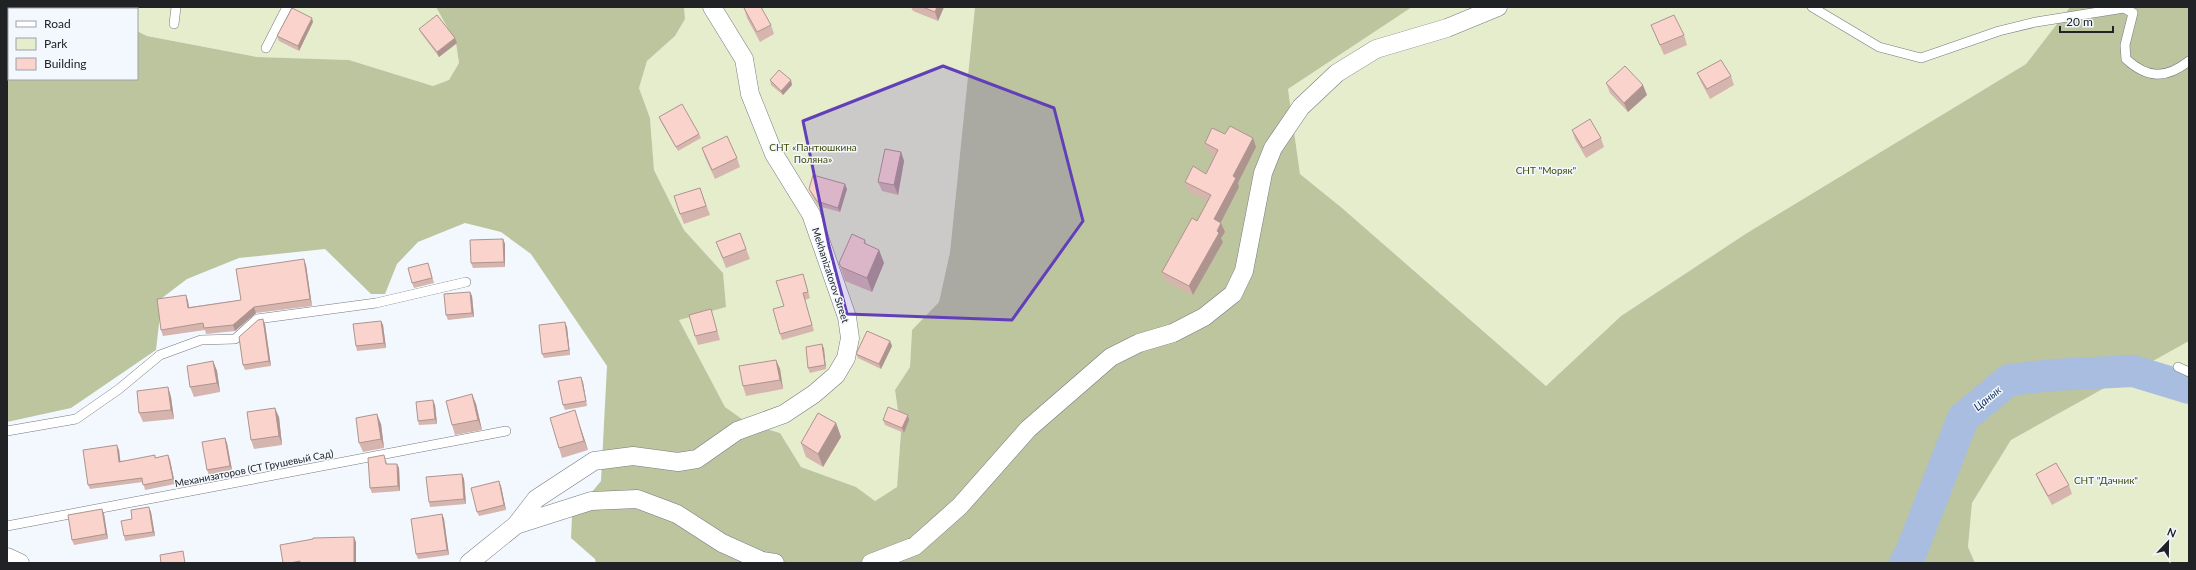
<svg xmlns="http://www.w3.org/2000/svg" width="2196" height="570" font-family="Lato,sans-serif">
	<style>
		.green { fill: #e5edcc }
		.forest { fill: #bcc59e }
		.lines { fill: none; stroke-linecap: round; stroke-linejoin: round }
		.river { stroke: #a8bde0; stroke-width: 32 }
		.service-casing { stroke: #757a80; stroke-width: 10 }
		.minor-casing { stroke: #757a80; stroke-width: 19 }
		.service { stroke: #fff; stroke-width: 9 }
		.minor { stroke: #fff; stroke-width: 18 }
		.wall { fill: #d6b5af }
		.shaded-wall { fill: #ae948f }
		.building { fill: #f9d3cc; stroke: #ae948f }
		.marked { fill: #623fb8; fill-opacity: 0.2; stroke: #623fb8; stroke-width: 3; stroke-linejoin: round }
		.labels { text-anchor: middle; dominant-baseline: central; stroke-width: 3; stroke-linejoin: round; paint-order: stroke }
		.park-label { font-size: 10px; fill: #404b0a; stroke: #f3f8fe }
		.street-label { font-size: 10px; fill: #202225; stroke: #f3f8fe }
		.water-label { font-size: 11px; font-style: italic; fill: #1a3460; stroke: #f3f8fe }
	</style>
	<rect width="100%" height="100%" fill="#f3f8fe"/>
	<path class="green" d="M95,7h341l20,36 3,20 -9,17 -17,6 -84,-26 -92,-3 -110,-21 -10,-5v-22h-38z
		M684,7h291l-25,245 -11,50 -27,28 -2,37 -15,23 6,42 -4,55 -22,14 -19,-14 -55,-20 -21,-34 -31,-9 -24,-17 -46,-87 44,-47 -39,-43 -30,-60 -4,-52 -11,-30 8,-27 28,-25 10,-17z
		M1412,7h658l-44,57 -279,169 -126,83 -75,70 -204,-178 -42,-34 -12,-85z
		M2189,341v222h-214l-7,-16 4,-44 39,-63z"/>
	<path class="forest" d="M7,7h88l4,2h-90v70h128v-48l10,5 110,21 92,3 84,26 16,-6 10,-17 -3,-20 -20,-36h248l1,12 -10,17 -28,25 -8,27 11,30 4,52 30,60 39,43 3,34 -47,13 46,87 24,17 31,9 21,34 55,20 19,14 22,-14 4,-55 -6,-42 15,-23 2,-37 27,-28 11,-50 25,-245h437l-124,82 12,85 42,34 204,178 75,-70 126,-83 279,-169 44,-57h119v334l-178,99 -39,63 -4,44 7,16h-1379l-1,-4 -24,-21 1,-22 29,-35 6,-115 -76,-112 -30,-22 -36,-9 -47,19 -21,22 -12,30h-14l-46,-45 -86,9 -52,21 -25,19 -6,52 -85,58 -64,14z"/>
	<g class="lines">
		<path class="river" d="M1905,563l5,-8 53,-137 46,-38 44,-5 80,-4 56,17"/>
		<g class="service-casing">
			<path id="service" d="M1812,7l67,40 42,11 78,-27 37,-9 88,-14 9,5 -8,32 1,14c22,20 40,20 63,2
				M174,24l2,-17
				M266,48l21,-41
				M2178,367l11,5
				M7,431l69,-12 43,-30 41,-34 41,-15 34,-1 22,-20 119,-16 90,-21
				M7,526l499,-95"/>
		</g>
		<g class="minor-casing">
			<path id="minor" d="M516,525l75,-24 46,-2 40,15 45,29 40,18 13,2
				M7,557l13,6
				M469,563l47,-38 20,-26 58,-38 39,-5 45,6 19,-3 40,-28 47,-17 30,-20 22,-19 10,-17 4,-20 -3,-21 -36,-103 -37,-60 -24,-60 -6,-35 -32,-52
				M871,563l44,-17 45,-40 68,-77 83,-72 28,-14 34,-10 31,-16 29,-23 11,-23 19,-98 10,-25 28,-41 36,-34 39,-24 71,-21 51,-21"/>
		</g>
		<use href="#service" class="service"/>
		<use href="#minor" class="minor"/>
	</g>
	<path class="wall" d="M911,7h33l-6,14 -25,-10z
		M744,8l27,17 3,9 -14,8 -13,-24z
		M313,22l-14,29 -20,-10 -2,-5z
		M1651,25l33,10 3,10 -23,10 -9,-21z
		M419,29l38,14 -18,14 -18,-24z
		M1697,73l34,3 3,9 -24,14 -9,-17z
		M770,80l22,5 -9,10 -12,-10z
		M1606,83l41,12 -19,17 -18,-19z
		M659,117l40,17 2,4 -23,13 -17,-29z
		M1572,130l29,8 3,9 -18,11 -11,-19z
		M1225,134l31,13 -18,36 1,4 -18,35 4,10 -4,6 2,4 -30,53 -28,-14 -3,-9 35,-51 10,-20 -19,-10 -3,-9 21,-8 9,-18 -7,-4 -3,-9z
		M702,148l35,10 3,9 -25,12 -10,-22z
		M901,152l3,9 -6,34 -16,-4 -4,-9z
		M700,188l10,27 -26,9 -4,-10z
		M809,189h38l-7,23 -22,-6 -7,-12z
		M740,233l10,26 -24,9 -10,-26z
		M503,239l2,5v23l-32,1 -2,-5z
		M865,240l1,4 13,6 5,13 -12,29 -27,-11 -6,-18z
		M306,265l6,41 -56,7 -21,18 -29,3 -1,-4 -42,6 -2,-6 25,-35 2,6 1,6 52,-7z
		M430,268l4,15 -20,5 -2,-5z
		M805,280l5,18 -5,2 9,31 -32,9 -2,-6 4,-28z
		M470,292l2,4 2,21 -26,3 -2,-5z
		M714,319l6,21 -22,5 -3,-9z
		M381,321l2,4 3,23 -29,3 -1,-5z
		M265,324l6,42 -26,4 -2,-5z
		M567,327l3,28 -26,3 -2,-4z
		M890,341l2,5 -11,23 -23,-11 -2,-4z
		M822,344l2,5 2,20 -16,4 -2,-5z
		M776,360l4,9 3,20 -37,7 -3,-10z
		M213,361l4,10 3,21 -26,5 -4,-10z
		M583,382l4,24 -22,4 -2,-5z
		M168,387l3,10 3,22 -31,3 -4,-9z
		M472,394l4,10 6,26 -27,5 -3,-10z
		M435,405l2,19 -18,1 -1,-4z
		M908,415l1,5 -5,13 -19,-8 -2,-5z
		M279,417l3,28 -28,4 -3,-9z
		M578,420l10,30 -26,8 -3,-10z
		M836,423l5,14 -18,30 -17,-10 -5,-14z
		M381,424l3,24 -21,4 -4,-9z
		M225,438l2,5 5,27 -23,5 -2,-5z
		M119,450l1,11 35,-3 13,-3 2,5 5,24 -30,6 -2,-8 -53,7 -2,-4z
		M386,460l1,4h10l2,4 1,23 -28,2 -2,-5z
		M462,474l2,5 2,25 -36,3 -1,-5z
		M2036,474l33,11 3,9 -20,11 -12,-22z
		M501,486l5,24 -27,6 -2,-4z
		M151,512l4,24 -30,5 -1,-5 8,-17z
		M104,514l4,25 -34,6 -2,-5z
		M442,514l2,5 5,36 -31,4 -2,-5z
		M356,542v21h-73z"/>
	<path class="shaded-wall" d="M937,7h7l-6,14 -3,-9z
		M312,18l1,4 -14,29 -1,-5z
		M455,38l2,5 -18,14 -2,-5z
		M791,80l1,5 -9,10 -2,-4z
		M1643,85l4,10 -19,17 -4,-9z
		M1253,138l3,9 -18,36 1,4 -21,41 -4,-9 19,-43z
		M901,152l3,9 -6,34 -4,-10z
		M845,184l2,5 -7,23 -2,-4z
		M1221,223l4,9 -4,6 2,4 -30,53 -4,-9z
		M503,239l2,5v23l-1,-5z
		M879,250l5,13 -12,29 -5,-14z
		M304,259l2,6 6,41 -2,-7z
		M470,292l2,4 2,21 -2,-4z
		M186,295l2,6 2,13 -2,-6z
		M254,307l2,6 -21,18 -2,-6z
		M263,319l2,5 6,42 -2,-5z
		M381,321l2,4 3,23 -2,-5z
		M565,322l2,5 3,28 -1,-5z
		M890,341l2,5 -11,23 -2,-5z
		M822,344l2,5 2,20 -1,-4z
		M776,360l4,9 3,20 -3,-9z
		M213,361l4,10 3,21 -3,-9z
		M581,377l2,5 4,24 -1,-5z
		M168,387l3,10 3,22 -3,-9z
		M472,394l4,10 6,26 -4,-10z
		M433,400l2,5 2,19 -2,-5z
		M275,408l4,9 3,28 -3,-9z
		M575,410l3,10 10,30 -4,-9z
		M377,414l4,10 3,24 -3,-9z
		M908,415l1,5 -5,13 -2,-5z
		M836,423l5,14 -18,30 -5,-13z
		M225,438l2,5 5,27 -2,-4z
		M117,445l2,5 2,16 -2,-4z
		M168,455l2,5 5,24 -2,-5z
		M397,464l2,4 1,23 -2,-5z
		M462,474l2,5 2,25 -2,-5z
		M499,481l2,5 5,24 -2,-5z
		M149,507l2,5 4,24 -2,-4z
		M102,509l2,5 4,25 -2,-5z
		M442,514l2,5 5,36 -2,-5z
		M354,537l2,5v21h-2z"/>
	<path class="building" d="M746,7h15l10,18 -14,7 -13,-24z
		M923,7h14l-2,5z
		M292,8l20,10 -14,28 -21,-10z
		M437,15l18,23 -18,14 -18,-23z
		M1674,15l10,20 -24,10 -9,-20z
		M1721,60l10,16 -24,13 -10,-16z
		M1625,66l18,19 -19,18 -18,-20z
		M779,70l12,10 -10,11 -11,-11z
		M682,104l17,30 -23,13 -17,-30z
		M1590,119l11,19 -18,10 -11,-18z
		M1230,126l23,12 -20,38 3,2 -22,41 7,4 -4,8 2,2 -30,53 -27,-14 30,-54 5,3 14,-26 -26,-13 8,-16 13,8 12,-24 -13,-7 7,-15 13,6z
		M727,136l10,22 -25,12 -10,-22z
		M885,149l16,3 -7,33 -16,-3z
		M813,175l32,9 -7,24 -21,-7 -8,-12z
		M700,188l6,18 -26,8 -6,-18z
		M740,233l6,16 -23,9 -7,-16z
		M852,234l13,6 -1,3 15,7 -12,28 -26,-11 -2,-4z
		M503,239l1,23 -33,1 -1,-23z
		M304,259l6,40 -56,8 -21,18 -29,3 -1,-5 -42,7 -4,-31 29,-4 2,13 53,-8 -5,-31z
		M428,263l4,15 -20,5 -4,-15z
		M803,274l5,18 -5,1 9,32 -32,9 -7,-25 11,-3 -8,-25z
		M470,292l2,21 -26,2 -2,-21z
		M711,309l6,22 -22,5 -6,-21z
		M263,319l6,42 -26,4 -4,-28 19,-17z
		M381,321l3,22 -28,3 -3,-22z
		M565,322l4,28 -27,4 -3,-29z
		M867,331l23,10 -11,23 -23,-10z
		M822,344l3,21 -17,3 -2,-21z
		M776,360l4,20 -37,6 -4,-20z
		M213,361l4,22 -27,4 -3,-21z
		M581,377l5,24 -23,4 -5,-24z
		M168,387l3,23 -32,3 -2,-22z
		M472,394l6,26 -26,5 -6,-24z
		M433,400l2,19 -17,2 -2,-19z
		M888,407l20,8 -6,13 -19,-8z
		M275,408l4,28 -28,4 -4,-28z
		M575,410l9,31 -25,7 -9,-30z
		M818,413l18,10 -18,31 -17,-11z
		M377,414l4,25 -22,4 -3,-25z
		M225,438l5,28 -23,4 -5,-28z
		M117,445l2,17 36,-7v3l13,-3 5,24 -30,6 -1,-7 -54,7 -5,-35z
		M384,455l2,9h11l1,22 -28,2 -2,-30z
		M2056,463l13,22 -21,11 -12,-22z
		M462,474l2,25 -35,3 -3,-25z
		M499,481l5,24 -27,7 -6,-24z
		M149,507l4,25 -29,4 -3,-15 11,-2 -1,-9z
		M102,509l4,25 -34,6 -4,-25z
		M442,514l5,36 -31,4 -5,-35z
		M354,537v26h-54v-2l-10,2h-7l-3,-18 33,-6v-1z
		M183,551l2,12h-24l-1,-8z"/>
	<path class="marked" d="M943,66l111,42 29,113 -71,99 -165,-6 -18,-68 -26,-125z"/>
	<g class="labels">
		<g class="park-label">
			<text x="813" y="147">СНТ «Пантюшкина<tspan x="813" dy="12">Поляна»</tspan></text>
			<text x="1546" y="170">СНТ "Моряк"</text>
			<text x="2106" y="480">СНТ "Дачник"</text>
		</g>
		<g class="street-label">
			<text transform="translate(831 275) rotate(72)">Mekhanizatorov Street</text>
			<text transform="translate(254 468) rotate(-11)">Механизаторов (СТ Грушевый Сад)</text>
		</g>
		<g class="water-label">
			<text transform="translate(1987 398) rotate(-40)">Цанык</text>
		</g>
	</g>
	<rect width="2196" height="570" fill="none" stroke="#202225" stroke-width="16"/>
	<rect x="8" y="8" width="130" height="72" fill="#f3f8fe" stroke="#9fa2a7"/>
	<rect x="16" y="21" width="20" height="6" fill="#ffffff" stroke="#9fa2a7"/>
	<text x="44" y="28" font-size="12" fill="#202225">Road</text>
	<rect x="16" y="38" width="20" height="12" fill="#e5edcc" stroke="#9fa2a7"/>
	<text x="44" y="48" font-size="12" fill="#202225">Park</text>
	<rect x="16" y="58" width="20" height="12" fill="#f9d3cc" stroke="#9fa2a7"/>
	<text x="44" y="68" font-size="12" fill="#202225">Building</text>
	<g transform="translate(2168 542) rotate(22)" stroke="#f3f8fe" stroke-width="3" paint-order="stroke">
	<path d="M0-3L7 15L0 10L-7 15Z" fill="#202225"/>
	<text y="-6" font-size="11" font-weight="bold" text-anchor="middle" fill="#202225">N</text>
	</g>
	<path d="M2060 26v6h53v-6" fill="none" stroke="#202225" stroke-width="2"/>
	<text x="2066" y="26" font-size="12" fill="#202225" stroke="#f3f8fe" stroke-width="3" paint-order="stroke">20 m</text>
</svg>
